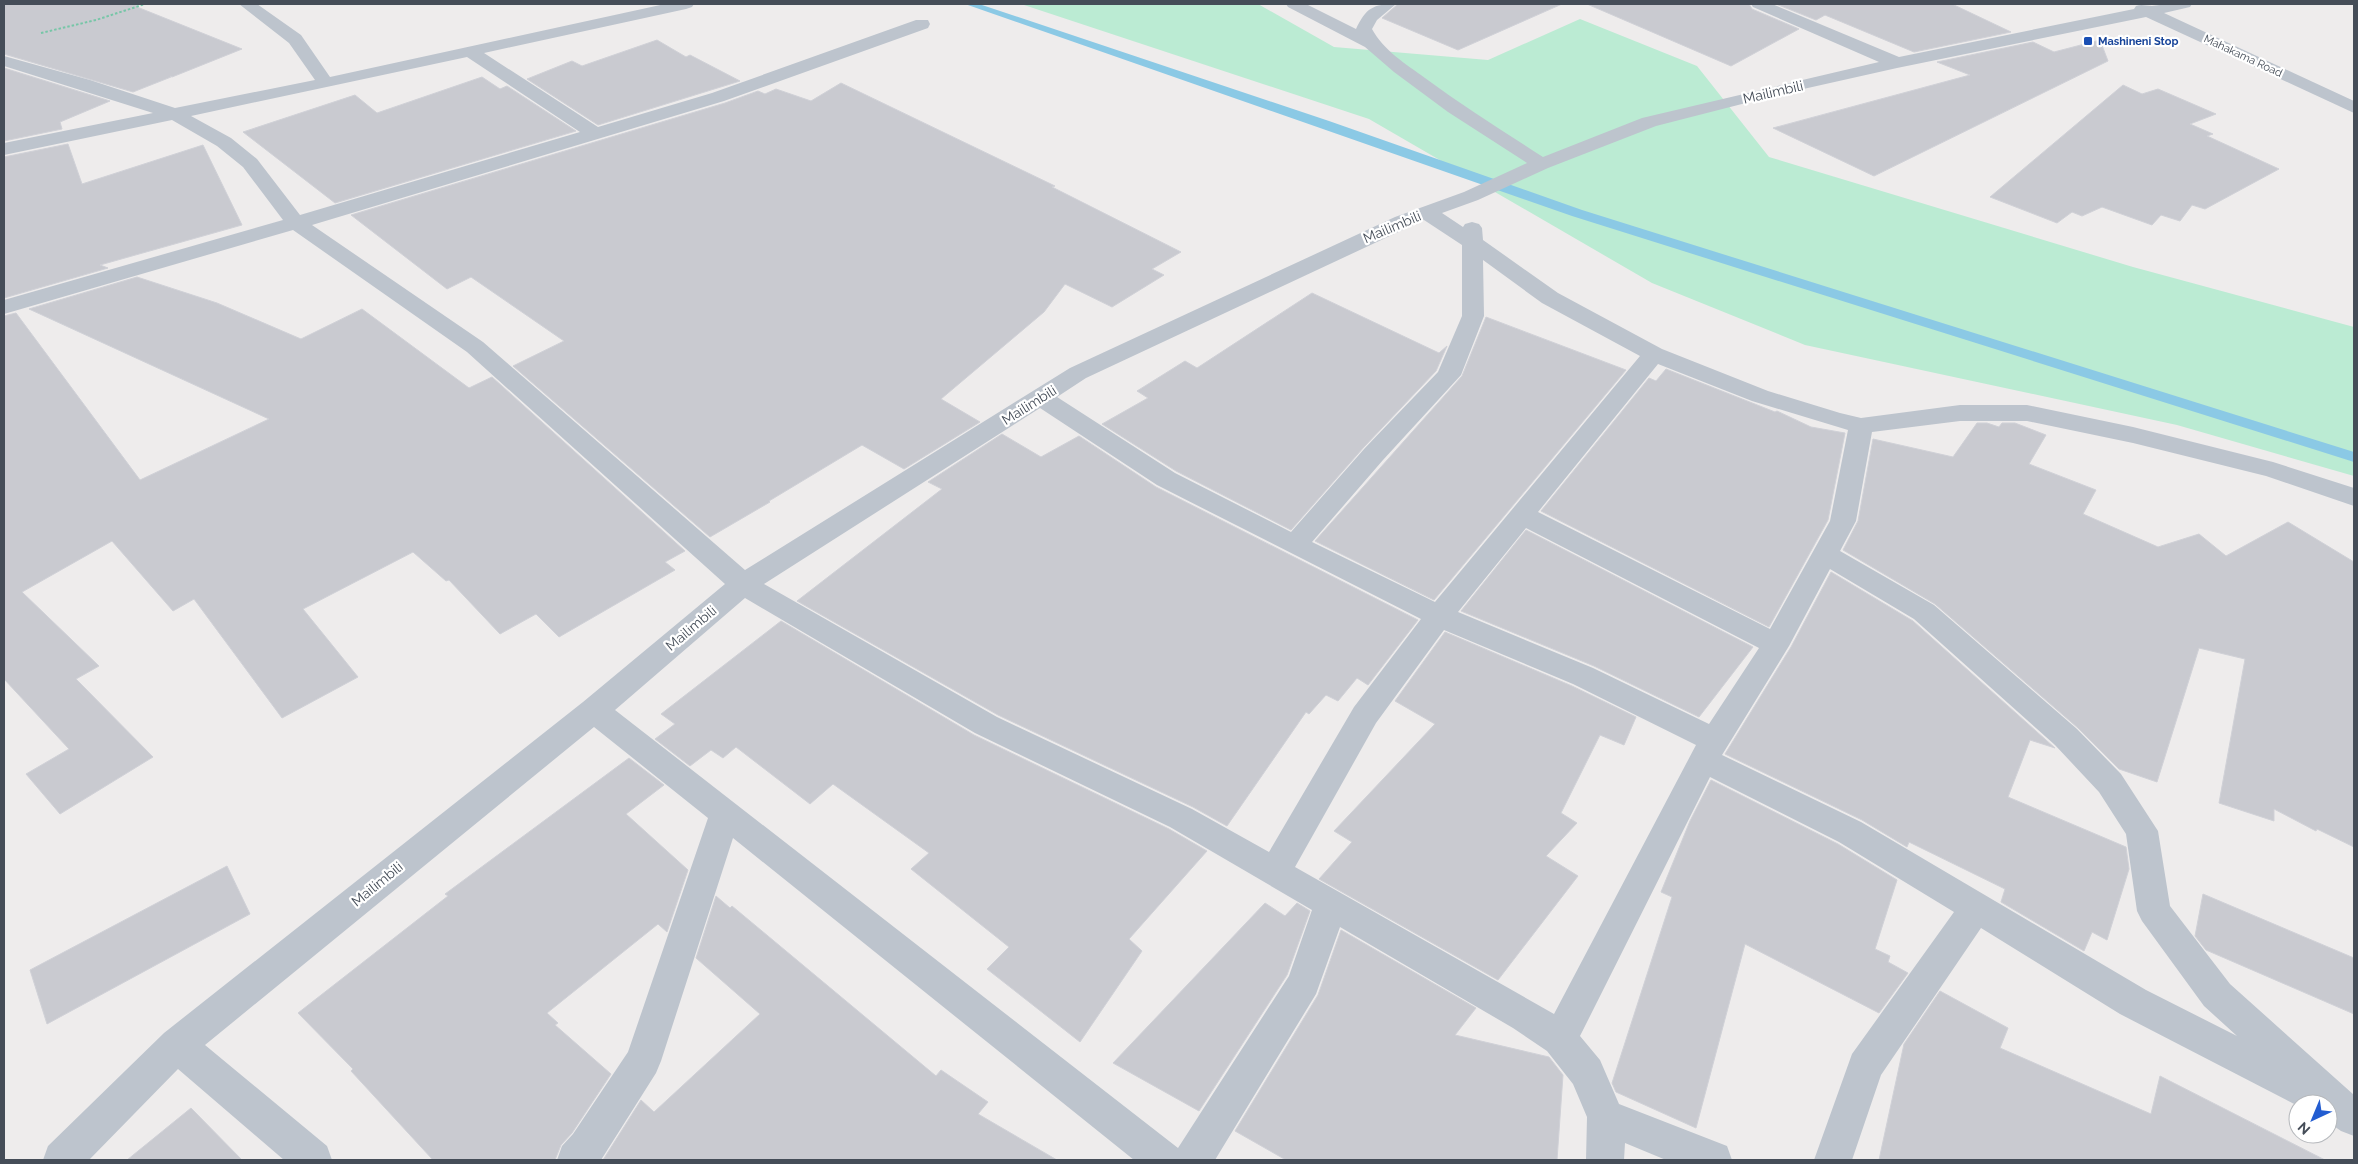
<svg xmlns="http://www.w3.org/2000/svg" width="2358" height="1164" font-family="Raleway,sans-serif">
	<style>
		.green { fill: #bbebd3 }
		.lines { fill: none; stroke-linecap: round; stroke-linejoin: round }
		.stream { fill: #8bc9e5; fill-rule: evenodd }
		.building { fill: #c9cad0; stroke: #d0d1d7 }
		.path { stroke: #76c6a7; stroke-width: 2; stroke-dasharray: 2.5 2; stroke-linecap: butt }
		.minor { fill: #bdc4cd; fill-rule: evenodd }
		.transit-dot { fill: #1a4fb4; stroke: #fff; stroke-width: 2 }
		.labels { text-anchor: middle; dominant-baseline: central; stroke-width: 4.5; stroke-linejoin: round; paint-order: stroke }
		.far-transit-label { font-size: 11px; font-weight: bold; fill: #164399; stroke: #fff; text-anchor: start }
		.far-street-label { font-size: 11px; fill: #454d58; stroke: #fff }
		.street-label { font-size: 14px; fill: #454d58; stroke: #fff }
	</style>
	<rect width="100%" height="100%" fill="#eeecec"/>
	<path class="green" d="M1021,4h237l76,43 154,13 92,-41 117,47 72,91 364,110 221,60v149l-177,-51 -372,-80 -153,-62 -283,-164z"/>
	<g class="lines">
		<path class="stream" d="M965,4h14l350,117 253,89 772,242v10l-782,-246z"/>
	</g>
	<path class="building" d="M4,4h131l2,3 105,42 -70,28 -2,-1 1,1 -38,15 -129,-38z
		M1398,4h164l-104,46 -76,-32z
		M1587,4h162l3,5 47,20 -68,37z
		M1776,4h176l59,28 -97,20 -89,-37 -9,5z
		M657,40l29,17 4,-2 50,26 -142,44 -71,-46 45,-18 10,5z
		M2100,40l8,21 -234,115 -101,-48 197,-53 -33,-13 96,-20 21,10z
		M4,68l106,33 -50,21 2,7 -58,12z
		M482,77l18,12 7,-3 69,45 -241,72 -92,-71 112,-37 22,18z
		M841,83l214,103 -3,1 129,65 -29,17 12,6 -52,32 -47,-23 -21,28 -103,87 39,23 -76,47 -42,-24 -93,56 1,1 -60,35 -197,-171 51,-25 -93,-64 -24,12 -96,-74 374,-112 33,-12 7,3 11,-5 35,12z
		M2123,85l19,9 16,-5 58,25 -26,10 23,10 -6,2 72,33 -74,40 -13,-4 -12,16 -19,-6 -9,10 -50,-18 -20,9 -10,-4 -15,11 -67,-26z
		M68,144l14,40 121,-39 39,80 -142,40 8,3 -104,30v-141z
		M137,277l80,26 84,36 61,-30 107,79 23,-11 193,174 -20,11 10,8 -116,67 -23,-23 -36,20 -51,-54 -3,1 -33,-29 -110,57 55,68 -76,41 -88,-119 -21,12 -61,-70 -90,51 77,74 -23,13 77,78 -93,57 -34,-40 43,-25 -65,-70v-363l12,-3 124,167 129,-61 -240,-110z
		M1312,293l127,60 8,-7 -11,25 -72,76 -73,83 -115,-59 -74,-47 46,-26 -11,-7 48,-30 12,7z
		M1486,317l140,53 -192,230 -119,-59 147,-165z
		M1666,369l109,43 2,-1 34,16 34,6 -17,87 -59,107 -228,-116 108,-133 7,3z
		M1977,423h10l12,4 3,-4h13l31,12 -17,29 67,26 -13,24 75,33 41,-13 27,22 62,-34 66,40v285l-37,-18 -1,2 -42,-22v12l-55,-18 26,-144 -46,-11 -42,134 -38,-13 -41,-41 -143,-124 -92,-54 15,-29 15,-82 80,18z
		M1002,434l39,23 38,-21 77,51 262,133 -50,65 -11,-7 -19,23 -12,-6 -17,19 -3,-2 -79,114 -34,-19 -195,-92 -201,-114 145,-112 -14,-7z
		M1526,530l227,117 -54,70 -105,-51 -133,-55z
		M1831,572l82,49 142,127 -25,-8 -22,57 118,50 3,22 -22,71 -15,-8 -8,19 -83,-49 4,-13 -96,-47 -2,5 -45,-27 -137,-66 66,-107z
		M781,621l193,114 195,94 38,22 -78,88 13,12 -62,91 -93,-73 22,-22 -98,-78 18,-16 -96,-69 -23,20 -74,-57 -13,11 -12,-8 -21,16 -35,-27 20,-15 -14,-10z
		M1445,632l127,54 64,31 -12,28 -24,-10 -39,78 16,10 -31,33 32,20 -80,104 -179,-101 33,-37 -18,-11 101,-107 -40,-23z
		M629,758l35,27 -38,29 62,56 -21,62 -9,-8 -111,89 11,10 -3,2 56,49 -39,59 -11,12 -6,15h-122l-82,-89 2,-2 -55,-56 150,-117 -3,-2z
		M1711,780l127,64 59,36 -22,69 15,7 -2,6 20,11 -29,40 -134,-69 -49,184 -80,-36 -4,-9 60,-186 -11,-5 29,-71z
		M227,866l23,48 -203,110 -17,-54z
		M2203,894l151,64v56l-148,-64 -11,-14z
		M716,896l14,12 2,-2 204,170 5,-6 47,32 -10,12 79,46h-454l38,-60 13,12 106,-98 -64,-56z
		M1265,903l20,13 12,-13 13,8 -23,64 -88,136 -86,-48z
		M1341,930l135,78 -21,27 94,22 14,18 -6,85h-271l-51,-29 83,-136z
		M1940,991l68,37 -8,20 151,66 9,-38 165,84h-446l25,-116z
		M191,1108l51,52h-115z"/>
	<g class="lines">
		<path class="path" d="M41,33l55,-13 49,-16"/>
		<path class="minor" d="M239,4h18l44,31 29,42 335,-73h29l-2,3 -6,2 -202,44 114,74 114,-34 204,-73h12l2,4 -2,4 -204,73 -412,124 171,117 262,228 325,-202 325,-151 69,-25 63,-29 -79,-51 -54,-40 -29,-25 -77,-40 -2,-3h20l50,25c10,-21 17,-25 40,-25l-19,16 -5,9c11,21 34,35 53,49 38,28 78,53 118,79l99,-39 237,-56 -126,-55 -2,-3h21l127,53 235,-48 2,-3c6,-2 10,0 16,0 13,-2 26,-2 40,-2l-2,3 -26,6 190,88v12l-208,-96 -249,51 -116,26 -125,32 -108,42 -70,32 -36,13 21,14 2,-3 7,-2 7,2 3,4 1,12 75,53 104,56 106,42 72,22 21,5 99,-13h67l106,22 140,35 81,26v18l-88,-30 -133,-33 -106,-22h-67l-88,11 -16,89 -16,30 94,54 143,124 44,45 37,57 12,75 60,78 124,111v41l-13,-5 -13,-9v-18h-30v2l-178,-92 -139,-86 -100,147 -29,85h-38l38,-106 102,-142 -115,-70 -129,-65 -130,259 20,24 19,44 108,42 5,14h-66l-41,-17 -1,17h-38l1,-43 -14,-33 -26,-33 -34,-23 -173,-101 -24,67 -101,166h-81l-401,-322 -72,223 -5,12 -55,87h-44l5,-14 11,-12 55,-82 80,-234 -114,-91 -389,318 122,101 5,14h-48l-106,-91 -89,91h-46l5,-14 116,-113 419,-331 142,-118 -258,-232 -174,-122 -289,84v-14l279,-80 -40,-53 -26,-21 -45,-26 -168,35v-12l149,-30 -149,-47v-10l86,24 85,28 140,-28 -26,-37zM467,57l113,75 -280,83 -43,-56 -26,-21 -40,-22zM1424,220l38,25v71l-24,56 -73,76 -74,84 -116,-59 -118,-76 29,-19zM1483,260l59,43 98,53 -205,246 -123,-60 71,-82 78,-85 23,-59zM1658,364l94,37 96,29 -18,91 -60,108 -232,-117zM1040,408l117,77 264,134 -67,88 -85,145 -77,-43 -195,-92 -233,-133zM1526,528l233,120 -50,76 -116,-56 -135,-56zM1830,569l84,50 141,126 44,47 27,42 11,77 5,10 62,85 33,30 -91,-46 -285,-168 -139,-67 67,-109zM745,598l230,135 195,94 142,83 -23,66 -111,172 -563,-438zM1444,630l129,54 123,61 -142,269 -259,-147 81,-144z"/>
	</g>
	<rect class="transit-dot" x="2083" y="36" width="10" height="10" rx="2.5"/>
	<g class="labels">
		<g class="far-transit-label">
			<text x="2098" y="41">Mashineni Stop</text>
		</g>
		<g class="far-street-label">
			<text transform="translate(2243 56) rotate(25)">Mahakama Road</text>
		</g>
		<g class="street-label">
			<text transform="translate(1773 92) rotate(-13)">Mailimbili</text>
			<text transform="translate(1392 227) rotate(-23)">Mailimbili</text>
			<text transform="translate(1029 405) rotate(-32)">Mailimbili</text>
			<text transform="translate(691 628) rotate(-40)">Mailimbili</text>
			<text transform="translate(377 884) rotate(-39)">Mailimbili</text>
		</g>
	</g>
	<rect width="2358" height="1164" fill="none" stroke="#454d58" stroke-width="10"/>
	<g transform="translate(2313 1119) rotate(224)"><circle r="24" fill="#ffffff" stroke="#b5b8bc"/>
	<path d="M0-4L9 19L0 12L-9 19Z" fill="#235dd1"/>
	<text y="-8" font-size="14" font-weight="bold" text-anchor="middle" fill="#454d58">N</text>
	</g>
</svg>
